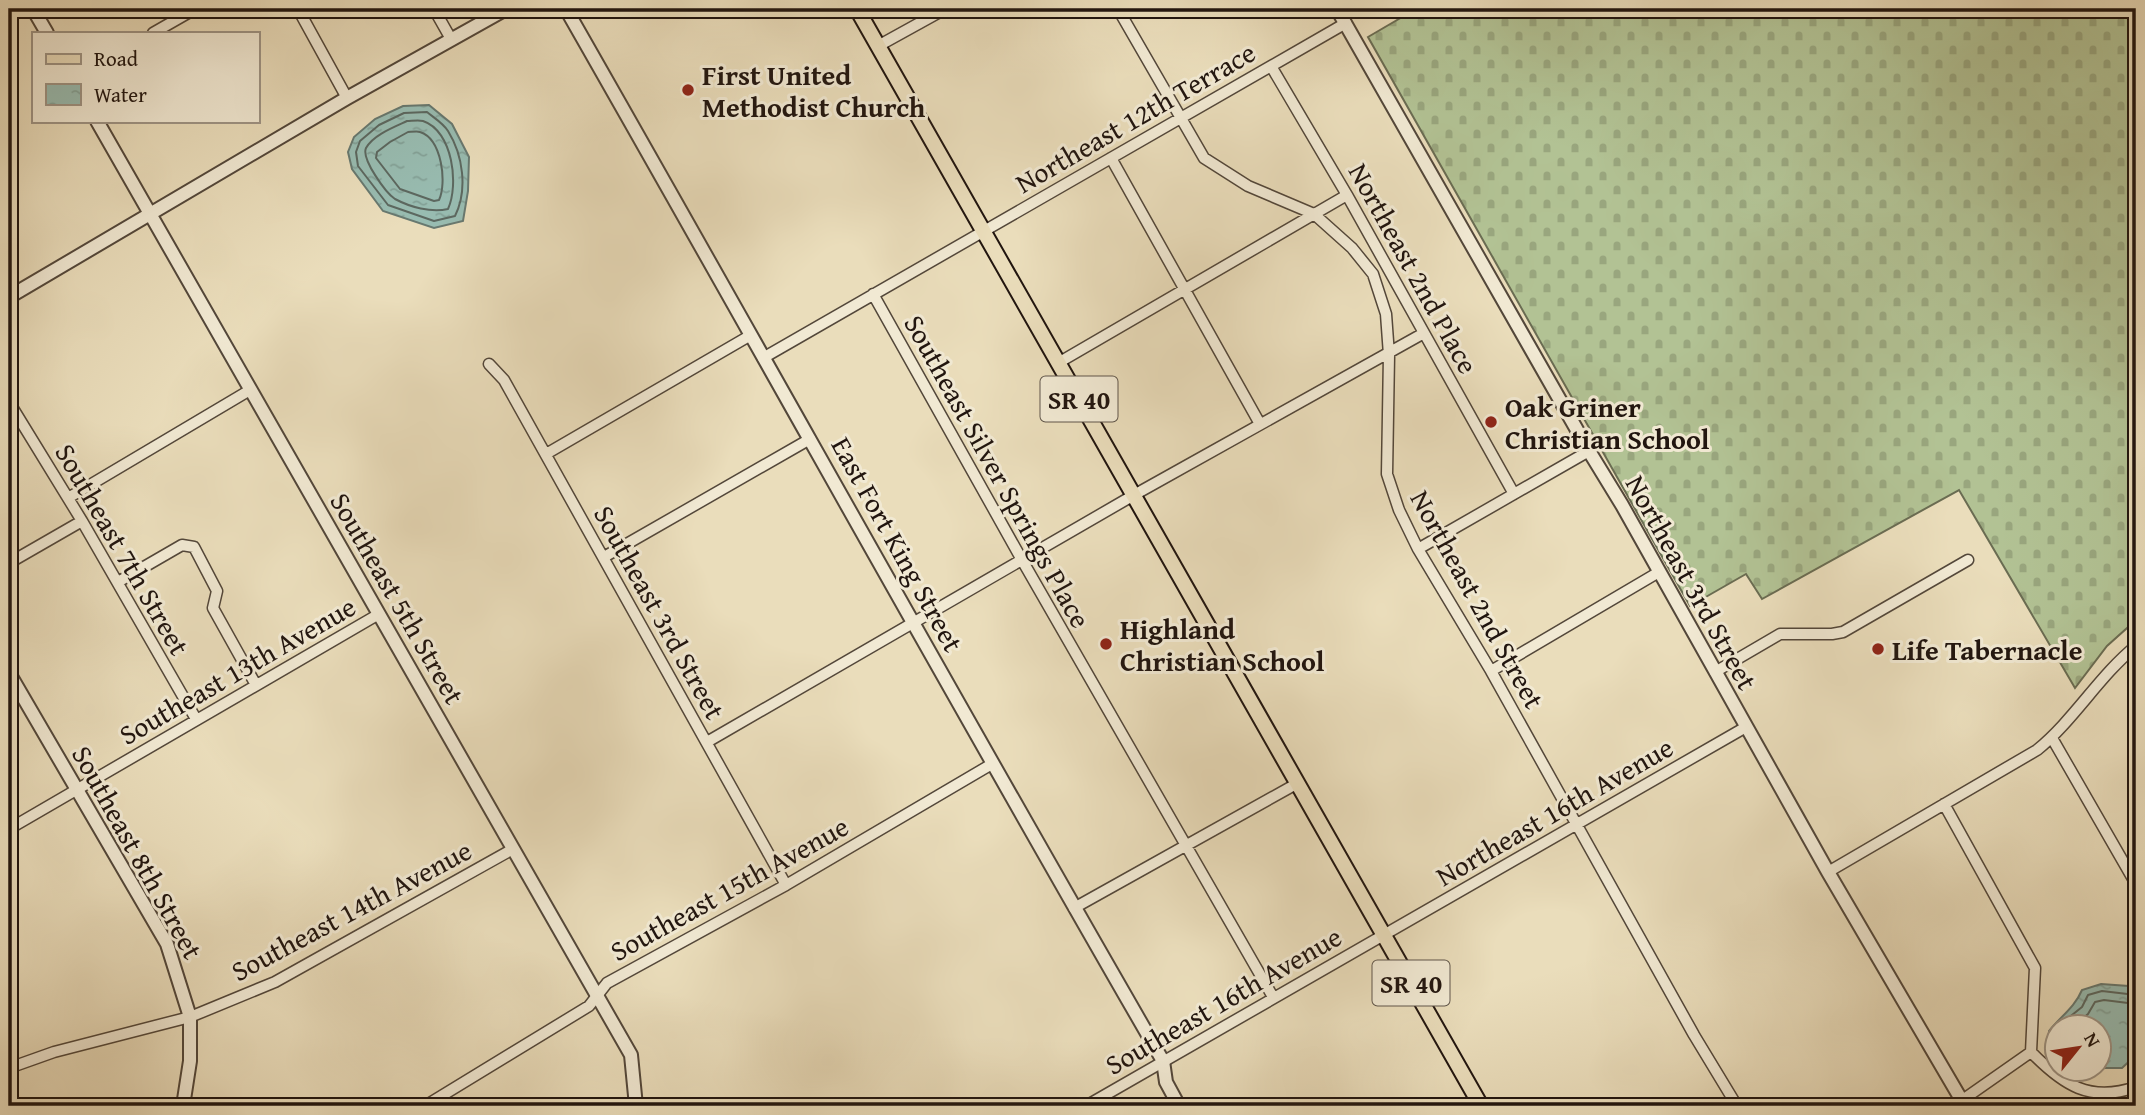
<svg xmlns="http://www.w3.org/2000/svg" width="2145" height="1115" font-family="'Gentium Book Plus',serif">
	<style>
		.cemetery { fill: url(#cemetery-stones); stroke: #6a6c52; stroke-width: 2 }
		.water { fill: url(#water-ripples); stroke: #687970; stroke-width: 2 }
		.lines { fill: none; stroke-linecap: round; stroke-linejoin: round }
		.shore { stroke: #5c6860; stroke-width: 2 }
		.minor-casing { stroke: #53473a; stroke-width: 13 }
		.tertiary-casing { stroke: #53473a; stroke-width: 16 }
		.primary-casing { stroke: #21150f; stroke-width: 18 }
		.minor { stroke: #f1e9d3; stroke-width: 10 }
		.tertiary { stroke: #f1e9d3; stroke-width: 12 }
		.primary { stroke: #eaddbb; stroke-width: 14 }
		.poi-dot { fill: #8f2418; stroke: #f1e9d3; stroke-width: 2.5 }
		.labels { text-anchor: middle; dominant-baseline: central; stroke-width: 6; stroke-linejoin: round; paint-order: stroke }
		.shield { fill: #f1e9d3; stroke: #5f554a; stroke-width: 2 }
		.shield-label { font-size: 26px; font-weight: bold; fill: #21150f }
		.poi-label { font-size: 28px; font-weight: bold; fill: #21150f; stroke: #f1e9d3; text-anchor: start }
		.street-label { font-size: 28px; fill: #21150f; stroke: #f1e9d3 }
	</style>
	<defs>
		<pattern id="cemetery-stones" width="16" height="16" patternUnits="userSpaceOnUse" patternTransform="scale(1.75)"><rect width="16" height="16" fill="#b2c294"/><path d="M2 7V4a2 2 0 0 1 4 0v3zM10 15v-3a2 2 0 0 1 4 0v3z" fill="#99a67e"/></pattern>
		<pattern id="water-ripples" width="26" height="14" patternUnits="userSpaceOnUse" patternTransform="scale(1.75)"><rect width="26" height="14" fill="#98bcb1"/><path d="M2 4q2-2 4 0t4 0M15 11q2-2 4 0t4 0" fill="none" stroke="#83a197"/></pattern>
	</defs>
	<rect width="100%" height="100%" fill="#eaddbb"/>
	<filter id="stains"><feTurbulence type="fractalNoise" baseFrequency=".00286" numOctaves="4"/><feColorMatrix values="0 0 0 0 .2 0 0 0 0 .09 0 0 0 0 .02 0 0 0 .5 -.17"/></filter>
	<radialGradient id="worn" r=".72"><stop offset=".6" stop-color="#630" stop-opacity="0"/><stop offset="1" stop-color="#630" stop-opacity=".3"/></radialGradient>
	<path class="cemetery" d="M1416,9h720v611l-29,26 -32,42 -116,-198 -197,109 -16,-25 -56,32 -322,-569z"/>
	<path class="water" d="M429,105l23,19 17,33 -1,34 -5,30 -29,7 -51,-17 -31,-42 -4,-17 6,-15 21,-18 28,-13z
		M2101,984l28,2 7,3v66l-14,13h-22v-40h-42l-1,23 -7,-9 -1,-11c11,-14 26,-24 33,-41z"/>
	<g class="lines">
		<path class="shore" d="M404,113l23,-1c7,6 16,11 21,19 15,24 20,59 7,85l-21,5 -46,-16 -30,-39 -2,-14 4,-11 19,-16z
			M407,121c4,0 12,-1 16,0 30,10 36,64 25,88 -17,4 -38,-2 -53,-10 -9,-6 -34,-40 -29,-51 7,-13 28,-21 41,-27z
			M408,132c2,0 10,-1 12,0 22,7 27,51 19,68l-5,1 -34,-12 -24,-31 1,-6 13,-10z
			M2060,1028l7,-9 15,-12 6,-12 14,-4 34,4
			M2071,1028l17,-14 7,-12 9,-2 32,4"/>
		<g class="minor-casing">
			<path id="minor" d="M298,9l49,89
				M434,9l17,30
				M1118,9l86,149 44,28 66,28 38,34 21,26 13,40 3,41 -2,119 12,36 19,39 73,122 203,364 43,71
				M153,33l42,-24
				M878,46l67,-37
				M1271,66l76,129 167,299
				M1111,158l149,266
				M873,294l149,266 251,437
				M763,358c193,-113 388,-224 583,-335
				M1058,363l289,-168
				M489,364l15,16 282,505
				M9,402l73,119 114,198
				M546,454l205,-119
				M68,498l182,-108
				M1418,549l171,-98
				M604,557l206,-118
				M9,563l73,-42
				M118,582l64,-37 12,2 23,44 -4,17 43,77
				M1491,671l168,-99
				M1715,672l65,-38h52l11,-2 125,-72
				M2052,738l84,146
				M707,742l427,-247 290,-162
				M1944,804l91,164 -4,84
				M9,829l370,-215
				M1828,872l209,-122c37,-30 62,-74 99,-104
				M1074,908l224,-125
				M2031,1052c32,33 59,51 105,35
				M9,1068l45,-16 136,-35 85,-35 238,-133
				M1961,1101l70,-49
				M425,1106l164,-100 18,-23 179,-98 206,-121
				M1086,1106l660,-379"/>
		</g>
		<g class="tertiary-casing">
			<path id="tertiary" d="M33,9l14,24
				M566,9c200,350 395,703 597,1052l3,21 13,24
				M1337,9l252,442 33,54 206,367 137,234
				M97,121l534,934 5,51
				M9,297l338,-199 159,-89
				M9,673l158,271 23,73v44l-7,45"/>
		</g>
		<g class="primary-casing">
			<path id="primary" d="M857,9l624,1097"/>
		</g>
		<use href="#minor" class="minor"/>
		<use href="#tertiary" class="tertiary"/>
		<use href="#primary" class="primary"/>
	</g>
	<g class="poi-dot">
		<circle cx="688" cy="90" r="7"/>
		<circle cx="1491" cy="422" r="7"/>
		<circle cx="1106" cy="644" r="7"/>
		<circle cx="1878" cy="649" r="7"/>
	</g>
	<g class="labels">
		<g class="shield">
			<rect x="1040.5" y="376.5" width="77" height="45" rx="5"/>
			<rect x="1372.5" y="960.5" width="77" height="45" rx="5"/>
		</g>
		<g class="shield-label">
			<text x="1079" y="399">SR 40</text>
			<text x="1411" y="983">SR 40</text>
		</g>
		<g class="poi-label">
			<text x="702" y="74">First United<tspan x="702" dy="32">Methodist Church</tspan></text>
			<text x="1505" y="406">Oak Griner<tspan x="1505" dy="32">Christian School</tspan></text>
			<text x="1120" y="628">Highland<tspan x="1120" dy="32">Christian School</tspan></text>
			<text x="1892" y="649">Life Tabernacle</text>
		</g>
		<g class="street-label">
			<text transform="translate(1135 117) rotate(-30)">Northeast 12th Terrace</text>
			<text transform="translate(1414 268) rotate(61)">Northeast 2nd Place</text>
			<text transform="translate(998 471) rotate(61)">Southeast Silver Springs Place</text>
			<text transform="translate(898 544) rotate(61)">East Fort King Street</text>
			<text transform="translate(123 549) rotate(60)">Southeast 7th Street</text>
			<text transform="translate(1692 582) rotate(61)">Northeast 3rd Street</text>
			<text transform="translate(398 598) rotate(60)">Southeast 5th Street</text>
			<text transform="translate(1478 599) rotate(61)">Northeast 2nd Street</text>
			<text transform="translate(660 612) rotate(61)">Southeast 3rd Street</text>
			<text transform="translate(237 670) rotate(-30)">Southeast 13th Avenue</text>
			<text transform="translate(1554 811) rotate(-30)">Northeast 16th Avenue</text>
			<text transform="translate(138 852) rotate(61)">Southeast 8th Street</text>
			<text transform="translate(729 888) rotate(-29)">Southeast 15th Avenue</text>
			<text transform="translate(351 910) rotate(-28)">Southeast 14th Avenue</text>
			<text transform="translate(1223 1000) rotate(-30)">Southeast 16th Avenue</text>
		</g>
	</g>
	<rect width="2145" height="1115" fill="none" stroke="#eaddbb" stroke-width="35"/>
	<rect x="10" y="10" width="2124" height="1094" fill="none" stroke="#21150f" stroke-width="3.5"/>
	<rect x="18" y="18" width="2110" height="1080" fill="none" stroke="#21150f" stroke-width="2"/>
	<rect x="32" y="32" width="228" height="91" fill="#f1e9d3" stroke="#9e9485" stroke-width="2"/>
	<rect x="46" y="54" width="35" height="10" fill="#eaddbb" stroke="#9e9485" stroke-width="2"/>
	<text x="94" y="66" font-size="21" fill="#21150f">Road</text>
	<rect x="46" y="84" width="35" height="21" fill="url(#water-ripples)" stroke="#9e9485" stroke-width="2"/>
	<text x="94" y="102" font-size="21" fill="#21150f">Water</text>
	<g transform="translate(2078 1048) rotate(60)"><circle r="33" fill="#f1e9d3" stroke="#9e9485" stroke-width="2"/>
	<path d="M0-5L12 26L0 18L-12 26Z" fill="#8f2418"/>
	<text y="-10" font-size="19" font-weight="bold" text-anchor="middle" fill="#21150f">N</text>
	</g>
	<rect width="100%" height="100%" filter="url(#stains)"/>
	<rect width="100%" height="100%" fill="url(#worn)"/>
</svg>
